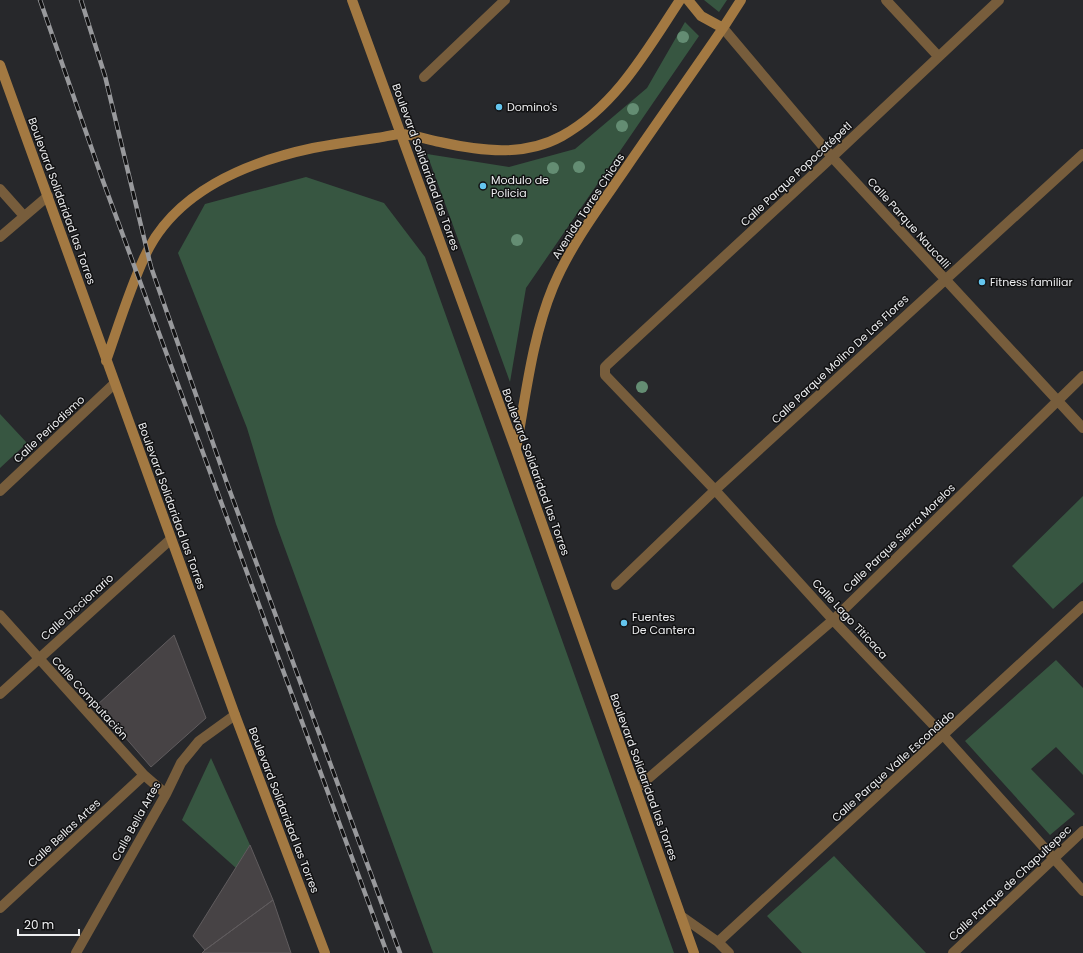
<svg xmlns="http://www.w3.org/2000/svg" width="1083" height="953" font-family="Poppins,sans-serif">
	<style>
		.green { fill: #375641 }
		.building { fill: #474345; stroke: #605c5e }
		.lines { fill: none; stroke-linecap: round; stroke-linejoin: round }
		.minor { stroke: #775d3c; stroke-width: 10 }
		.secondary { stroke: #a37942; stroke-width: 10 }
		.rail-casing { stroke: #98999c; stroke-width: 4.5 }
		.rail { stroke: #111112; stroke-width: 3; stroke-dasharray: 9; stroke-linecap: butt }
		.tree { fill: #648d73 }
		.poi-dot { fill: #64c5ee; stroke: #111112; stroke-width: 1.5 }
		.labels { text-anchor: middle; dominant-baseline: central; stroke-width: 3; stroke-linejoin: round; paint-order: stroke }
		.poi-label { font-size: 11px; fill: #ecedef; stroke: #111112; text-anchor: start }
		.street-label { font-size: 11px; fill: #ecedef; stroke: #111112 }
	</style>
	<rect width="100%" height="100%" fill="#27282b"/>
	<path class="green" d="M704,0h23l-8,12z
		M685,22l14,14 -173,252 -16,94 -83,-228 82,13 66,-18 72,-61z
		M306,177l78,26 41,54 249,696h-241l-157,-429 -29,-96 -69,-175 27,-49z
		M0,414l27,29 -27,25z
		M1083,496v86l-30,27 -41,-43z
		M1056,660l27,28v87l-27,-28 -25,22 44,45 -25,21 -85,-94z
		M211,758l39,87 -14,23 -54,-48z
		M834,856l92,97h-124l-35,-37z"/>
	<path class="building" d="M174,635l32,83 -55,49 -54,-62z
		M250,845l23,55 -68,50 -12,-14z
		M273,900l18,53h-89l3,-3z"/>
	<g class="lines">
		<path class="minor" d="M886,0l52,56
			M999,0l-167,157 -224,207 -3,3v8l110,115 118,130 111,116 139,155
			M723,28l109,129 251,271
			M424,77l81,-77
			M0,189l24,27
			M0,237l48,-41
			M0,491l114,-107
			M616,585l99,-95 368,-336
			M0,615l144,160 22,19
			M0,694l171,-155
			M636,789l197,-169 250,-244
			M0,908l144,-133
			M681,916l37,26 11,11
			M718,942l365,-336
			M76,953l90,-159 15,-31 18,-22 36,-26
			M953,953l130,-122"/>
		<path class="secondary" d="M352,0l164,450 178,503
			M688,0l13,16 22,12
			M0,65l235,650 90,238
			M106,361c12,-34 23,-70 38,-103 29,-66 103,-96 169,-110 21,-4 42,-7 63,-10 9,-1 18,-4 27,-4 12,1 25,6 37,8 40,9 84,15 122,-6 54,-30 85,-86 118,-136
			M516,449c10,-54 16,-111 37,-162 18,-43 47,-81 73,-119 32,-47 65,-93 97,-140l18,-28"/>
		<g class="rail-casing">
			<path id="rail" d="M40,0l63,181 284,772
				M81,0l24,76 46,191 77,219 172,467"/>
		</g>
		<use href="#rail" class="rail"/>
	</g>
	<g class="tree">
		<circle cx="683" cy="37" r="6"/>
		<circle cx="633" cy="109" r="6"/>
		<circle cx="622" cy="126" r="6"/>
		<circle cx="579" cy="167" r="6"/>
		<circle cx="553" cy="168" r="6"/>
		<circle cx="517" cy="240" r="6"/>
		<circle cx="642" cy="387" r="6"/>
	</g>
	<g class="poi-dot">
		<circle cx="499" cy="107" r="4"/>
		<circle cx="483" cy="186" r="4"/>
		<circle cx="982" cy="282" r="4"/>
		<circle cx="624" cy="623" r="4"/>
	</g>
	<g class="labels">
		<g class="poi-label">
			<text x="507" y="107">Domino's</text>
			<text x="491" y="180">Modulo de<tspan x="491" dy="13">Policia</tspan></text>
			<text x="990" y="282">Fitness familiar</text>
			<text x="632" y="617">Fuentes<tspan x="632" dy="13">De Cantera</tspan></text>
		</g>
		<g class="street-label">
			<text transform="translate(426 167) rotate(70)">Boulevard Solidaridad las Torres</text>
			<text transform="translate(796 174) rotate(-43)">Calle Parque Popocatépetl</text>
			<text transform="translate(62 201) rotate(70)">Boulevard Solidaridad las Torres</text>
			<text transform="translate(588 206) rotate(-57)">Avenida Torres Chicas</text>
			<text transform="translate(909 223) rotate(48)">Calle Parque Naucalli</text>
			<text transform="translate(840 359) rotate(-43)">Calle Parque Molino De Las Flores</text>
			<text transform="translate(49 429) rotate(-43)">Calle Periodismo</text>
			<text transform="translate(536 472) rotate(70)">Boulevard Solidaridad las Torres</text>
			<text transform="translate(172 506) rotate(70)">Boulevard Solidaridad las Torres</text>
			<text transform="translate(899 538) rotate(-44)">Calle Parque Sierra Morelos</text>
			<text transform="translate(77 607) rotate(-42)">Calle Diccionario</text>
			<text transform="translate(850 619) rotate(47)">Calle Lago Titicaca</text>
			<text transform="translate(90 698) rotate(48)">Calle Computación</text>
			<text transform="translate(893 766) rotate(-42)">Calle Parque Valle Escondido</text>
			<text transform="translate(644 777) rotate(70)">Boulevard Solidaridad las Torres</text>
			<text transform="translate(284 810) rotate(69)">Boulevard Solidaridad las Torres</text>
			<text transform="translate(136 821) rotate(-61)">Calle Bella Artes</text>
			<text transform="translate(64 833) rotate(-43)">Calle Bellas Artes</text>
			<text transform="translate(1010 883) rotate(-43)">Calle Parque de Chapultepec</text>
		</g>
	</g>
	<path d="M18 929v6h61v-6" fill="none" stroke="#ecedef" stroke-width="2"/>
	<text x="24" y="929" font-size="12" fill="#ecedef" stroke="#111112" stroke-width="3" paint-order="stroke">20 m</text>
</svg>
